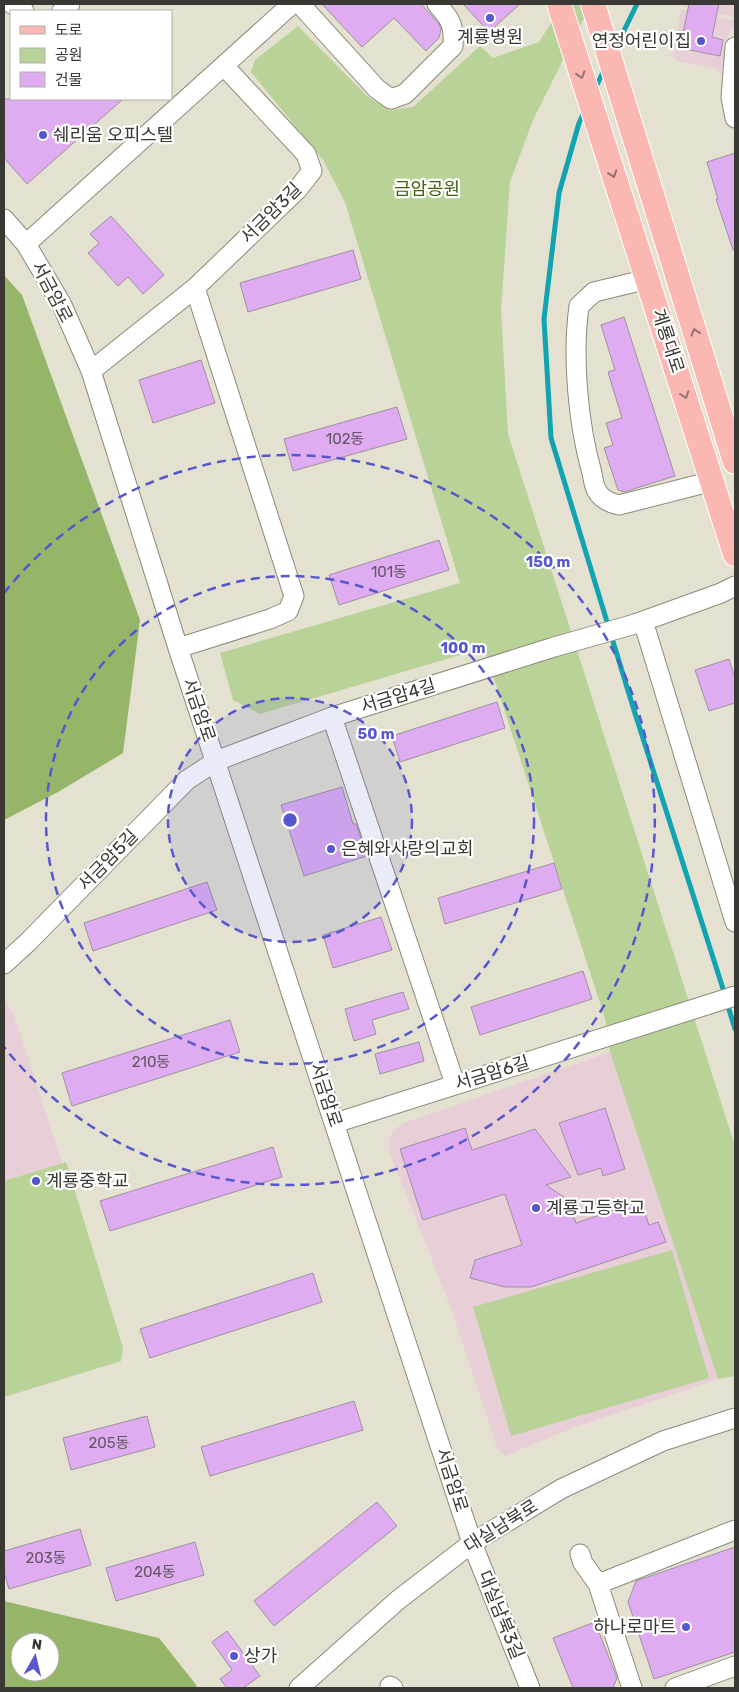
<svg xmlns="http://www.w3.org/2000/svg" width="739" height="1692" font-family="Rubik,'Noto Sans KR',sans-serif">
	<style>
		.education { fill: #e8cfd7 }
		.green { fill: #b9d298 }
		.forest { fill: #95b568; fill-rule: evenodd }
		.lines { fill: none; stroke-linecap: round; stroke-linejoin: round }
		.stream { stroke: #11a4b0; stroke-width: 5 }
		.building { fill: #dfacf2; stroke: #9c92a0 }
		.minor-casing { stroke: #8d8a7a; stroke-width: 21 }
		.major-casing { stroke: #fff; stroke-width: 26 }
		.minor { stroke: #fff; stroke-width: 19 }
		.major { stroke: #fbb8b2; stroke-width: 24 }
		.oneway { stroke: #91726c }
		.ring { fill: none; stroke: #5657ce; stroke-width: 2.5; stroke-dasharray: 9 6 }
		.poi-dot { fill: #5657ce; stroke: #fff; stroke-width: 2 }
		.labels { text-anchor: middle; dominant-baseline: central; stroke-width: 4.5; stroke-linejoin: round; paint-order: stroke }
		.number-label { font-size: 15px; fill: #635562 }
		.poi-label { font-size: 18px; fill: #3a3832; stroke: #fff; text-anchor: start }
		.park-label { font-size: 18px; fill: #45610c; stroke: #fff }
		.street-label { font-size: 18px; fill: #3a3832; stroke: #fff }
		.centre { fill: #5657ce; stroke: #fff; stroke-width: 2.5 }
		.ring-label { font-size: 15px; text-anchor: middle; font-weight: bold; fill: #5657ce; stroke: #fff; stroke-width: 4.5; stroke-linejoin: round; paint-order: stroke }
	</style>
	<rect width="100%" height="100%" fill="#e4e1d0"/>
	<path class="education" d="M675,4h60v13z
		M681,9l54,12 -1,6 -6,8 -3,12 -1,31 -8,-9 -39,-8 -4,-5z
		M4,997l10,18 109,333 -2,13 -117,36z
		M610,1052l108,327 -145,49 -68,28 -8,-8 -46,-140 -61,-154 -2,-12 4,-10 11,-9z"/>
	<path class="green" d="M563,4h28l-58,116 -23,62 -9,127 7,125 227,712v230l-17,3 -108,-327 -5,-34 -121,-370 -224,66 -27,-14 -13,-47 240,-70 -115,-381 -22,-42 -72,-88 4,-12 43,-34 69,70 22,14 24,-3 67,-61 13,12 46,-16z
		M66,1162l57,186 -2,13 -117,36v-216z
		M672,1250l37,128 -198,58 -38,-129z"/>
	<path class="forest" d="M4,275l18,20 118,325 -17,133 -65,39 -54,28z
		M4,1601l155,37 38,48 -2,2h-191zM20,1642h30v30h-30z"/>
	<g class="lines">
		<path class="stream" d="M615,49l22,-45
			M595,89l9,-19
			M585,110l-6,13 -20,70 -15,126 7,119 82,269 92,288
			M727,1003l8,26"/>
	</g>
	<path class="building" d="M322,4h99l18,20 2,5 -2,9 -13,13 -32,-33 -32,29z
		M463,4h57l-31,28z
		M689,4h30l-7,33 11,3 -3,16 -40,-8z
		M4,99h119l-96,85 -23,-26z
		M735,153v97h-2l-17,-51h2l-11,-37z
		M111,216l53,59 -21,19 -15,-17 -10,9 -30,-33 11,-10 -9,-9z
		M353,250l8,29 -113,33 -8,-29z
		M624,317l51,159 -51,16 -6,-2 -14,-42 9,-3 -7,-22 16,-5 -14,-46 7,-2 -14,-45z
		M201,360l14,43 -62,20 -14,-43z
		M397,407l10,32 -114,32 -9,-32z
		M439,540l10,30 -110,35 -10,-30z
		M729,659l6,19v25l-26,8 -14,-41z
		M497,702l8,26 -105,34 -8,-26z
		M342,787l11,37h3l11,32 -63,20 -23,-71z
		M554,863l8,26 -117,35 -7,-26z
		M207,882l10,28 -124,41 -9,-28z
		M381,917l11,33 -59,18 -10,-33z
		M583,971l9,28 -112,36 -9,-28z
		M403,992l6,17 -37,11 4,14 -22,7 -9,-32z
		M230,1020l10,32 -168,54 -10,-33z
		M419,1042l5,19 -44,13 -5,-20z
		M605,1108l20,61 -22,7 -2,-8 -23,7 -19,-52z
		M465,1128l7,22 63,-21 36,48 -25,8 22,15 8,23 65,-22 8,24 9,-3 8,20 -135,45h-26l-35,-9 5,-18 47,-15 -17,-51 -82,26 -23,-71z
		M273,1147l9,30 -172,54 -10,-30z
		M313,1273l9,29 -172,56 -10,-29z
		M354,1401l9,29 -153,46 -9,-29z
		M147,1416l8,31 -84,23 -8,-32z
		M377,1502l20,24 -123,100 -20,-25z
		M80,1529l11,36 -82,24 -5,-17v-21z
		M195,1542l9,33 -88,26 -10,-33z
		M735,1547v105l-81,27 -26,-77 8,-21z
		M595,1622l22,56 -4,10h-40l-20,-50z
		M227,1631l33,45 -17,12h-16l-7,-9 12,-9 -20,-28z"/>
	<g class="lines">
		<g class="minor-casing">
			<path id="minor" d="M12,4l12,7
				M300,4l77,85 14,10 14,-5 48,-48c1,-22 -2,-26 -16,-42
				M62,11l8,-7
				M735,47l-4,50 4,21
				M4,219l22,25 36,61 29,66 87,277 294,895 58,145
				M26,244l266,-240
				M648,279l-54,13 -15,14c-7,51 -1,118 13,167 1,6 2,13 5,18 5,9 13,12 22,14l94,-24
				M91,371l104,-83 102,-98 15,-19 -6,-17 -82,-88
				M643,621l92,301
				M178,648l92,-29 18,-8 6,-15 -99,-308
				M332,717l123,367
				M4,964l24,-22 159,-162 29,-19 116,-44 222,-70 81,-23 86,-31 14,-7
				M335,1123l400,-127
				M580,1554l3,9 15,21 34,104
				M598,1584l137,-54
				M390,1686l3,2
				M299,1688l99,-88 74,-57 89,-54 102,-48 72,-23
				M675,1688l60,-22"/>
		</g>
		<g class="major-casing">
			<path id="major" d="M559,4c58,183 118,366 176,550
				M593,4l142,458"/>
		</g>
		<use href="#minor" class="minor"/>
		<use href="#major" class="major"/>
	</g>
	<defs><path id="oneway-chevron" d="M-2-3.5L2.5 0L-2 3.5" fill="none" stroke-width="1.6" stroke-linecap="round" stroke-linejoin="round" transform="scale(1.25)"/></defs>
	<g class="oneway">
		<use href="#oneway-chevron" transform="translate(581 75) rotate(73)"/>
		<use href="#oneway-chevron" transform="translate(613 174) rotate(71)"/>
		<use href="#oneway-chevron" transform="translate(695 332) rotate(-107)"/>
		<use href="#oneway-chevron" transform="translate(685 395) rotate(72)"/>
	</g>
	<circle cx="290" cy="820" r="122" fill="#5657ce" fill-opacity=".12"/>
	<g class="ring">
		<circle cx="290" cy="820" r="122"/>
		<circle cx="290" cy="820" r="244"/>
		<path d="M4 593A365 365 0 1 1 4 1047"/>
	</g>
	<g class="poi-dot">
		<circle cx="490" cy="18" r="5"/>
		<circle cx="701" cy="41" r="5"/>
		<circle cx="43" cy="135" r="5"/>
		<circle cx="331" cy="849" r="5"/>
		<circle cx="36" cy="1181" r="5"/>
		<circle cx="536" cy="1208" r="5"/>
		<circle cx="686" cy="1627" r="5"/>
		<circle cx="234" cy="1656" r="5"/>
	</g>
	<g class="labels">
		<g class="number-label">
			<text x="345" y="439">102동</text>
			<text x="389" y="572">101동</text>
			<text x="151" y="1062">210동</text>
			<text x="109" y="1443">205동</text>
			<text x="46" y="1558">203동</text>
			<text x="155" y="1572">204동</text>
		</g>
		<g class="poi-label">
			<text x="490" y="37" text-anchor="middle">계룡병원</text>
			<text x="691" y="41" text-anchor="end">연정어린이집</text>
			<text x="53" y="135">쉐리움 오피스텔</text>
			<text x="341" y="849">은혜와사랑의교회</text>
			<text x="46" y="1181">계룡중학교</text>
			<text x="546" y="1208">계룡고등학교</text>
			<text x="676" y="1627" text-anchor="end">하나로마트</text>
			<text x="244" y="1656">상가</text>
		</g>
		<g class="park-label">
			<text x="427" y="189">금암공원</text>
		</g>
		<g class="street-label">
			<text transform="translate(271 213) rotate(-45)">서금암3길</text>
			<text transform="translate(52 292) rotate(62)">서금암로</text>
			<text transform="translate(668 341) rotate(72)">계룡대로</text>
			<text transform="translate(398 696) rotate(-17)">서금암4길</text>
			<text transform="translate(199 710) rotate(71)">서금암로</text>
			<text transform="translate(108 860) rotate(-46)">서금암5길</text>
			<text transform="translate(492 1073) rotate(-17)">서금암6길</text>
			<text transform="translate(326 1095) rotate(72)">서금암로</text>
			<text transform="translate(452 1480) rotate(72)">서금암로</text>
			<text transform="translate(501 1526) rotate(-32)">대실남북로</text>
			<text transform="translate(501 1615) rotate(68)">대실남북3길</text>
		</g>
	</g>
	<circle cx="290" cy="820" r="8" class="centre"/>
	<g class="ring-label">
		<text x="548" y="567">150 m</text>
		<text x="463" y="653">100 m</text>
		<text x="376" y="739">50 m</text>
	</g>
	<rect width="739" height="1692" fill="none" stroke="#3a3832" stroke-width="10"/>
	<rect x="10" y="10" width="162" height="90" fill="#ffffff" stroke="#b0afad"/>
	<rect x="20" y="26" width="25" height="8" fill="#fbb8b2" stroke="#b0afad"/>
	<text x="55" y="35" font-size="15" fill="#3a3832">도로</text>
	<rect x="20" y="48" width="25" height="15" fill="#b9d298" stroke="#b0afad"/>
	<text x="55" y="60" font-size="15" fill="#3a3832">공원</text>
	<rect x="20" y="72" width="25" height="15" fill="#dfacf2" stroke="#b0afad"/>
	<text x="55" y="85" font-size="15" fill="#3a3832">건물</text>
	<g transform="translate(35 1657) rotate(8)"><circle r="24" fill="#ffffff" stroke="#b0afad"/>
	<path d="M0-4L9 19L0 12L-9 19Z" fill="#5657ce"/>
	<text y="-8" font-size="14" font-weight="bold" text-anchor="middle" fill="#3a3832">N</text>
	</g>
</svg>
